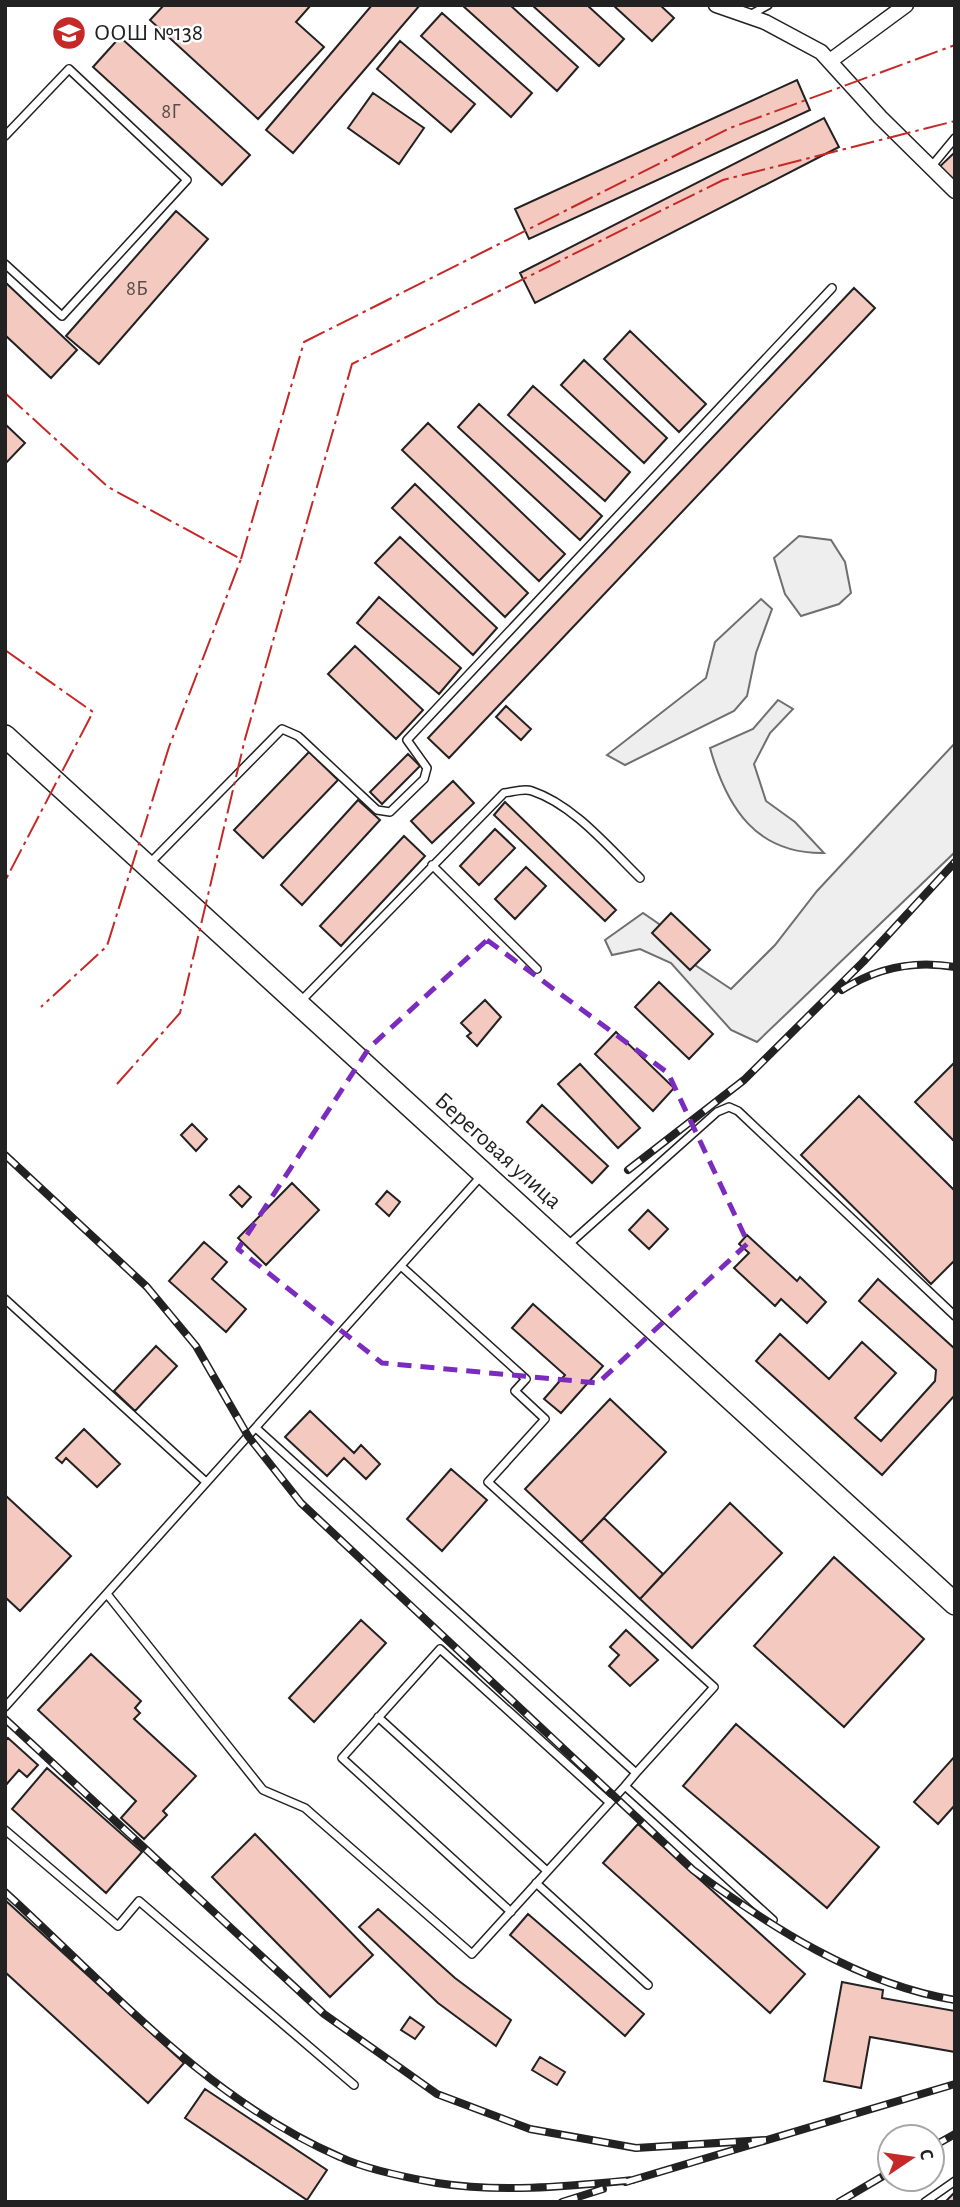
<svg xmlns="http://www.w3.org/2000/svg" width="960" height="2207" font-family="'Alegreya Sans',sans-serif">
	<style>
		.green { fill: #eee; stroke: #6f6f6f; stroke-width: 2 }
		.building { fill: #f3c9c0; stroke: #222; stroke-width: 2 }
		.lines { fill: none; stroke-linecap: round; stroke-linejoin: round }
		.lane-casing { stroke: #222; stroke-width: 10 }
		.street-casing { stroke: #222; stroke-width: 17 }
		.secondary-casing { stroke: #222; stroke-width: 24 }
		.lane { stroke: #fff; stroke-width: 7 }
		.street { stroke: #fff; stroke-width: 14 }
		.secondary { stroke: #fff; stroke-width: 21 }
		.rail-casing { stroke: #222; stroke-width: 8 }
		.rail { stroke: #fff; stroke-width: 5; stroke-dasharray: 16; stroke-linecap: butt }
		.power { stroke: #c62828; stroke-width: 2; stroke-dasharray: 24 5 3.5 5; stroke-linecap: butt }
		.marked { fill: none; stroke: #7b2cbf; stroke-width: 5; stroke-dasharray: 14 9; stroke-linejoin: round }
		.labels { text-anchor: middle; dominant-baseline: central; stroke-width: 5; stroke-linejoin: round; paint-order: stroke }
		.number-label { font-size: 21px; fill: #564c4a }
		.poi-label { font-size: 24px; fill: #222; stroke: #fff; text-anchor: start }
		.street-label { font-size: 24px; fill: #222; stroke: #fff }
	</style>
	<rect width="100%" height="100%" fill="#fff"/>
	<path class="green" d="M799,536l32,4 14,22 6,31 -12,11 -38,12 -16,-22 -11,-36z
		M761,599l11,10 -16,44 -9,43 -13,15 -109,54 -18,-10 99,-77 9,-36z
		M778,700l15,9 -23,24 -16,31 12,37 29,21 29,31c-68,1 -97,-45 -114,-105l43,-19z
		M955,743v109l-198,190 -26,-12 -60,-67 -31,-14 -28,6 -7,-15 38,-27 16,11 24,33 48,32 44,-44 42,-54z"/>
	<path class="building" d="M164,5h147l-15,17 28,25 -66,72 -108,-99z
		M372,5h48l-127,148 -27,-23z
		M462,5h48l68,62 -21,24z
		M532,5h55l37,34 -25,27z
		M613,5h47l14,13 -22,23z
		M442,13l90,80 -21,24 -90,-81z
		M120,37l130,118 -28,30 -129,-118z
		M400,41l75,63 -24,28 -74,-63z
		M797,80l13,30 -281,129 -14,-30z
		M373,93l51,35 -25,36 -51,-36z
		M824,118l15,29 -304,156 -15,-30z
		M955,152v44l-22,-23z
		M176,211l32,28 -109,125 -33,-28z
		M5,282l72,68 -26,28 -46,-43z
		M854,288l21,20 -426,450 -21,-20z
		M630,331l76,73 -27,28 -75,-73z
		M584,360l83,78 -23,25 -83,-78z
		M533,386l97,86 -25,29 -97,-86z
		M479,404l123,112 -22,24 -122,-113z
		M428,423l137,131 -26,27 -137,-131z
		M5,424l20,19 -20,21z
		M415,484l113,109 -23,24 -113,-109z
		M400,537l97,91 -24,27 -98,-92z
		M379,597l82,71 -22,26 -82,-71z
		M355,646l68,64 -27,29 -68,-65z
		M506,706l25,23 -10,11 -25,-23z
		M309,752l29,28 -75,78 -29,-28z
		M408,754l12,12 -38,38 -12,-12z
		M453,781l21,22 -42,40 -21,-22z
		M358,800l22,20 -78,85 -21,-20z
		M505,802l111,108 -11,11 -111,-106z
		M495,829l20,19 -36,37 -19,-19z
		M404,836l21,20 -84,90 -21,-20z
		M526,867l20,19 -31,33 -20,-20z
		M671,913l39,37 -20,20 -38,-37z
		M659,982l54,52 -24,25 -54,-52z
		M485,1000l16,17 -24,29 -10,-10 4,-3 -10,-10z
		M616,1032l58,56 -21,23 -58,-57z
		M955,1062v80l-40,-40z
		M580,1064l60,64 -22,20 -60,-64z
		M859,1096l96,95v69l-24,24 -130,-129z
		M542,1105l66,61 -16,17 -65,-61z
		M192,1124l15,15 -11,12 -15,-16z
		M292,1183l27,27 -53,55 -28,-27z
		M239,1186l12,11 -9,10 -12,-12z
		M387,1191l13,11 -11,14 -13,-12z
		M648,1210l20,19 -19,20 -20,-19z
		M747,1235l50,46 3,-4 26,25 -19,21 -26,-24 -6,7 -41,-38 15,-15 -10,-9z
		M204,1242l23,20 -15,17 34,30 -20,23 -57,-51z
		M878,1279l77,70v46l-73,80 -126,-114 24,-27 49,45 33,-37 34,31 -41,45 26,23 54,-60 1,-11 -77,-69z
		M533,1304l70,62 -42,47 -17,-14 21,-24 -53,-47z
		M156,1346l21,20 -42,45 -21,-20z
		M610,1399l56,53 -85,90 -56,-53z
		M310,1411l44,42 7,-8 19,19 -14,15 -22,-21 -17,18 -42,-39z
		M84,1429l36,35 -23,23 -31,-29 -4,5 -6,-5z
		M451,1469l36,31 -45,51 -35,-32z
		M5,1495l66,61 -51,55 -15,-14z
		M730,1503l52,50 -90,95 -52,-49z
		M604,1518l59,56 -23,25 -59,-57z
		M834,1557l90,82 -80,88 -90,-81z
		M361,1620l25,23 -72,79 -25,-24z
		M626,1630l32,30 -28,26 -21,-20 10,-11 -9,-8z
		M91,1654l50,47 -6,7 5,5 -6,6 62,57 -33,35 4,4 -23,24 -23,-21 15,-17 -98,-91z
		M736,1724l143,123 -52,61 -144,-122z
		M8,1738l30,27 -11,12 -8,-7 -14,16v-45z
		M955,1756v49l-17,19 -24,-22z
		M47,1768l95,84 -36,41 -94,-84z
		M638,1824l167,150 -35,39 -167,-150z
		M255,1834l118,121 -43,42 -118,-120z
		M5,1900l179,163 -36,40 -143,-131z
		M378,1909l77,69 56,42 -15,26 -58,-43 -79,-76z
		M528,1914l116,100 -19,22 -115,-101z
		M842,1982l41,8 -1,8 73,13v41l-85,-15 -9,51 -37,-7z
		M410,2017l14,10 -9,12 -14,-9z
		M540,2057l25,15 -8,13 -25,-15z
		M205,2089l122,81 -20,30 -122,-82z
		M955,2192v10h-10z"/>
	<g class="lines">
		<g class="lane-casing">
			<path id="lane" d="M748,16l20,-11
				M5,136l64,-67 118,111 -125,136 -57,-52
				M931,167l24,-29
				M150,863l132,-134 16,7 79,74 13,2 34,-33 3,-11 -20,-28 425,-452
				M432,865l105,104
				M301,1001l203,-208c9,-1 20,-5 28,-2 42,14 77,57 108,87
				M568,1245l149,-133 12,-5 9,4 217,205
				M401,1266l125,113 -11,12 30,28 -57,63 226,205 -78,86
				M5,1299l201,183
				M107,1594l156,196 42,18 167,146 153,-168 11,-13 -380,-345
				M5,1707l478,-533
				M378,1717l169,154
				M625,1786l148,134
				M5,1830l113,96 21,-25 215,184
				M536,1883l112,102
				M511,1912l-169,-154 98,-109 169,153
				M925,2202l30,-21"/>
		</g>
		<g class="street-casing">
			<path id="street" d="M716,5l49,17 56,30 59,65 75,74
				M830,61l76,-56"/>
		</g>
		<g class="secondary-casing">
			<path id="secondary" d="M5,736l950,868"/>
		</g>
		<use href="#lane" class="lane"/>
		<use href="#street" class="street"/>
		<use href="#secondary" class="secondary"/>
		<g class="rail-casing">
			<path id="rail" d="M842,990c34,-22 73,-30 113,-23
				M5,1155l142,132 49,59 52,90 53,67 392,367c78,57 165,114 262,130
				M628,1170l116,-90 119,-118 92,-100
				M5,1719l319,295 113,80 93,35 106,19 130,-8
				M5,1892c104,95 203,208 335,265 25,12 69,21 97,26 64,10 132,3 196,-3
				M932,2147l23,-13
				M626,2182l329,-98
				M562,2202l41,-13
				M839,2202l51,-30"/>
		</g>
		<use href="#rail" class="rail"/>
		<path class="power" d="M5,393l103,94 133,72 -72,188 -62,199 -66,61
			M241,559l63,-217 426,-214 225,-83
			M5,650l88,62 -88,169
			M117,1084l63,-71 65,-274 107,-375 371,-184 232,-59"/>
	</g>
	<path class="marked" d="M487,940l181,133 80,170 -150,140 -216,-20 -144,-114 131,-201z"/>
	<defs>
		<g id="school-disc" transform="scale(1.75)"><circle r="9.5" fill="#c62828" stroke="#fff"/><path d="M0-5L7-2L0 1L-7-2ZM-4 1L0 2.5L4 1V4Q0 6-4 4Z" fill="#fff"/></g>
	</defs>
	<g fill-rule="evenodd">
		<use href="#school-disc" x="69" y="33"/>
	</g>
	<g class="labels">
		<g class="number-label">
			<text x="171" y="111">8Г</text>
			<text x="137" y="288">8Б</text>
		</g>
		<g class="poi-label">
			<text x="94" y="33">ООШ №138</text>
		</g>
		<g class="street-label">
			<text transform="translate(498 1151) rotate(42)">Береговая улица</text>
		</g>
	</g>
	<rect width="960" height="2207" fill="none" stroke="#222222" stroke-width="14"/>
	<g transform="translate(911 2158) rotate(77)"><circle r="33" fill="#ffffff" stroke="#a7a7a7" stroke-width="2"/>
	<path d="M0-5L12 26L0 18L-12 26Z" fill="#c62828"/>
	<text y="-10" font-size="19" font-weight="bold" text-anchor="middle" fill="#222222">С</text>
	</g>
</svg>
